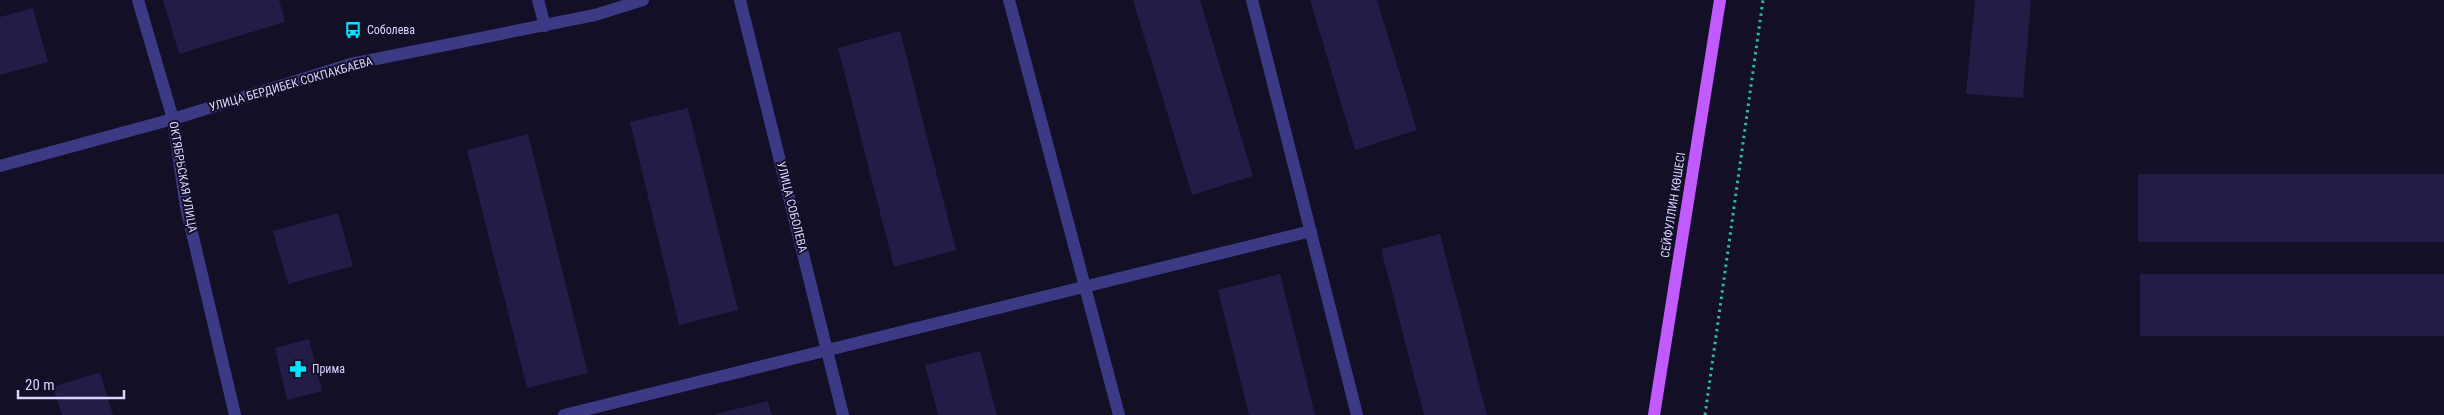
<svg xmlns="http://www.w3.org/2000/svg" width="2444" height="415" font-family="'Roboto Condensed',sans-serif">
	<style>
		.building { fill: #241b47 }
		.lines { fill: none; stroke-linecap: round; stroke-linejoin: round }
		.path { stroke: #2fb8b0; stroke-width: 3; stroke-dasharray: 2.5 4; stroke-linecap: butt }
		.minor { stroke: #3d3a85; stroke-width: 12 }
		.major { stroke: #c25bff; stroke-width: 12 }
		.labels { text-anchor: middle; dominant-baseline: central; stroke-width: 4; stroke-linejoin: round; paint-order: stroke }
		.poi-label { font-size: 12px; fill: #d9d4ff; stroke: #130f26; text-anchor: start }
		.street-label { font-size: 12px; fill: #d9d4ff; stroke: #130f26 }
	</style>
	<rect width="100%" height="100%" fill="#130f26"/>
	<path class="building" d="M163,0h116l6,22 -106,32z
		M1133,0h67l53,176 -61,19z
		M1310,0h67l40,130 -62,20z
		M1975,0h56l-8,98 -57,-4z
		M33,8l15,54 -48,13v-58z
		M900,31l56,219 -62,17 -56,-219z
		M688,108l50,202 -59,15 -49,-203z
		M528,134l60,239 -61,15 -60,-238z
		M2138,174h306v68h-306z
		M338,213l15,53 -65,18 -15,-53z
		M1440,234l47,181h-63l-43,-166z
		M1280,274l35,141h-66l-31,-125z
		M2140,274h304v62h-304z
		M309,339l13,52 -35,9 -12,-52z
		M980,351l17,64h-59l-13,-50z
		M100,372l13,43h-51l-9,-28z
		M768,401l4,14h-56v-1z"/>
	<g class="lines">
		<path class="path" d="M1705,415l58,-415"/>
		<path class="minor" d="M138,0l35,119 13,88 49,208
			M538,0l7,26
			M740,0l103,415
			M1009,0l110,415
			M1252,0l105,415
			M0,166l173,-47 178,-55 244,-49 48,-15
			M564,415l747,-184"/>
		<path class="major" d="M1654,415l66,-415"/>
	</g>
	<defs>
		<g id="bus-bare" transform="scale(1.35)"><path d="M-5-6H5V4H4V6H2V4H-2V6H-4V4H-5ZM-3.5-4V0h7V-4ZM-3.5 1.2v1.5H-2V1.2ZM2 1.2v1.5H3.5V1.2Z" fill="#00e5ff" stroke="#130f26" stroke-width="2.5" paint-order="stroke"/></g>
		<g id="pharmacy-bare" transform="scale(1.35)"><path d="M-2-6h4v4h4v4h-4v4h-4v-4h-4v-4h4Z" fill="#00e5ff" stroke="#130f26" stroke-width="2.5" paint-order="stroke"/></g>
	</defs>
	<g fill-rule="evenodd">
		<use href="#bus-bare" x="353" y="30"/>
		<use href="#pharmacy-bare" x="298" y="369"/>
	</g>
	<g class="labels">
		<g class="poi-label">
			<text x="367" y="30">Соболева</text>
			<text x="312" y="369">Прима</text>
		</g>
		<g class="street-label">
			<text transform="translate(291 84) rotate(-16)">УЛИЦА БЕРДИБЕК СОКПАКБАЕВА</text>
			<text transform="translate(183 177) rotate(80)">ОКТЯБРЬСКАЯ УЛИЦА</text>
			<text transform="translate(1673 205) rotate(-81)">СЕЙФУЛЛИН КӨШЕСІ</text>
			<text transform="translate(792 207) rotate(76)">УЛИЦА СОБОЛЕВА</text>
		</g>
	</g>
	<path d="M18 390v8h106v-8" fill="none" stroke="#d9d4ff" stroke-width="2.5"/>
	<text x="25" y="390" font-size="15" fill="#d9d4ff" stroke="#130f26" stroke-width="4" paint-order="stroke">20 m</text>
</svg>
